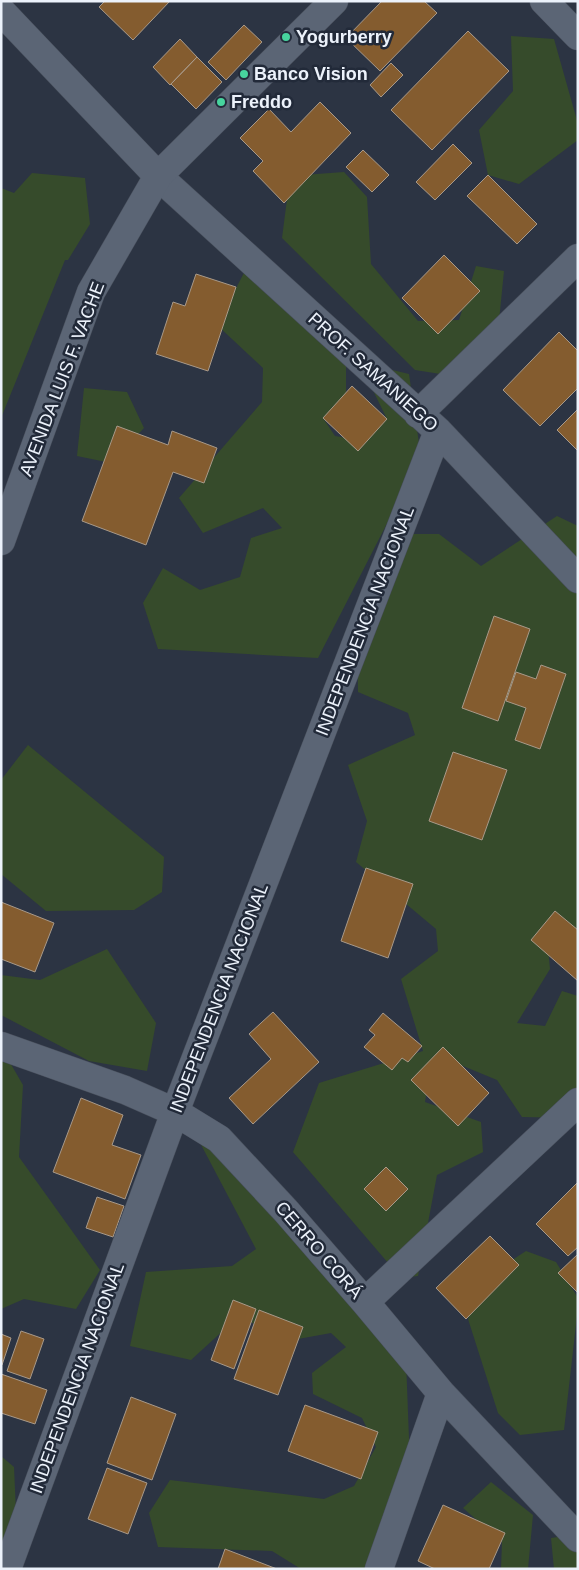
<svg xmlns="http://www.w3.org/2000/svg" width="579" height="1570" font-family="Helvetica,sans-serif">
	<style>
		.green { fill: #364b2b }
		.building { fill: #845c2f; stroke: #a89989 }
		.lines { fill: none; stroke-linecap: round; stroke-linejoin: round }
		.minor-casing { stroke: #484f5c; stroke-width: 29 }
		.tertiary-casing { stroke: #484f5c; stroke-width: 29 }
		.minor { stroke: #5b6575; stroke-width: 28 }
		.tertiary { stroke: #5b6575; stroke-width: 28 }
		.poi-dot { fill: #47d49e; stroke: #222a39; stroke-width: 2 }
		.labels { text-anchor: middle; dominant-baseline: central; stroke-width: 5; stroke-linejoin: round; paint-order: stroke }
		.poi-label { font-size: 18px; font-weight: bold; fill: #ecf2fb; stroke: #222a39; text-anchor: start }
		.street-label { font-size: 18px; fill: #ecf2fb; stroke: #222a39 }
	</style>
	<rect width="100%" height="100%" fill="#2c3443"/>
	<path class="green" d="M511,36l43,3 24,85v16l-59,44 -31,-9 -9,-45 34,-39z
		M344,172l23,25 4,67 47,57 41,-1 17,-54 28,5 -6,60 -51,44 -32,-5 -133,-132 8,-62z
		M32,173l53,5 5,46 -22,36h-3l-64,158v-230l13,5z
		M248,265l98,96v34l-23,23 12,18 30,5 22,-22 -28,-57 50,12 12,83 -103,201 -160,-9 -15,-46 20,-35 37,22 40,-13 11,-39 31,-10 -19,-20 -60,25 -24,-35 83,-96 1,-34 -46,-43z
		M84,388l43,4 17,36 -33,35 -34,-7z
		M557,516l21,10v408l-31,3 3,32 -33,54 28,3 17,-35 16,5v117l-5,5 -51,-1 -25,-37 -46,-19 -21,9 -5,32 56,20 2,30 -46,23 -19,101 -17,2 -108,-126 26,-69 104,-32 -22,-72 37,-28 -2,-22 -80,-67 11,-41 -19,-56 67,-30 -7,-22 -50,-21 -1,-67 51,-91h31l42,32z
		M28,745l136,112 -2,35 -28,18 -88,1 -45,-37v-94z
		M107,949l49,74 -9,48 -58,-10 -88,-46v-40l39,5z
		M1,1047l22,38 -4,72 81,113 -24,39 -52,-10 -23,10z
		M198,1139l40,5 167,191 5,129 -28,105h-81l-29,-18 -114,-4 -9,-34 21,-33 154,19 30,-13 22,-39 -14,-29 -49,-24 -1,-21 34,-26 -15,-14 -44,8 -48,-25 -48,44 -61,-14 16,-74 86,-6 24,-17z
		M526,1251l30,11 22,36v9l-14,123 -44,5 -22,-22 -30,-94 15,-40z
		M1,1456l13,11 2,45 -15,45z
		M491,1482l42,33 -5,54h-27l1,-27 -39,-34z
		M578,1534v35h-24l-3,-31z"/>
	<path class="building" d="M105,1h65l-37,39 -34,-33z
		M382,1h42l13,12 -57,58 -34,-33z
		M244,25l18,17 -36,38 -18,-18z
		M468,31l41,40 -77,79 -41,-40z
		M180,39l17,18 -27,28 -17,-18z
		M197,57l25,25 -26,27 -25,-25z
		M391,63l12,12 -22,22 -11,-12z
		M320,102l31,31 -67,70 -31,-32 10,-10 -23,-23 29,-29 22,23z
		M453,144l19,19 -37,37 -19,-18z
		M363,150l26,25 -17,17 -26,-25z
		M488,175l49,49 -20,20 -50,-48z
		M444,255l36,36 -42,43 -36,-36z
		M196,274l40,13 -28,84 -52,-17 17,-52 12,4z
		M559,332l19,19v37l-38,38 -37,-36z
		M352,386l35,33 -29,32 -35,-33z
		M578,409v42l-21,-21z
		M117,426l51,19 4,-14 45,17 -13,35 -31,-11 -27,73 -64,-24z
		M494,616l36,13 -32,92 -36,-13z
		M541,665l25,9 -26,75 -25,-9 11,-32 -20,-7 10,-29 20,7z
		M453,752l54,18 -25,70 -53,-19z
		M366,868l47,16 -25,74 -47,-17z
		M1,902l53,21 -19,49 -34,-13z
		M555,911l23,19v51l-47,-41z
		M273,1012l46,50 -66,62 -24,-26 42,-39 -22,-25z
		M383,1013l39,33 -14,16 -6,-4 -10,12 -28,-23 11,-12 -6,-5z
		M443,1047l46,46 -31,33 -47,-46z
		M81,1098l42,17 -11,30 29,10 -16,44 -72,-27z
		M386,1167l22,22 -22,22 -22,-22z
		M577,1183l1,64 -10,9 -32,-32z
		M97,1197l27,9 -11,31 -27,-9z
		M490,1236l29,29 -53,54 -30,-31z
		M578,1254v39l-20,-20z
		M233,1300l23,9 -22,60 -23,-9z
		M259,1310l44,17 -25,68 -44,-16z
		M21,1331l23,8 -14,40 -23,-8z
		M1,1334l10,4 -9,27 -1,-1z
		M1,1374l46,16 -12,34 -34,-11z
		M131,1397l45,17 -24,66 -45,-17z
		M305,1405l73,27 -17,47 -73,-28z
		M107,1468l40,15 -19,51 -40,-15z
		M443,1505l62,28 -16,36h-54l-17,-8z
		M225,1549l52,20h-59z"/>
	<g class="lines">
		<g class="minor-casing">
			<path id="minor" d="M544,1l34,35
				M158,176l280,255 140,148
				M418,414l160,-156
				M1,1046l124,44 50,22 44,27 67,72 79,91 76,91 137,145
				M365,1302l213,-200
				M7,1569l168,-457 263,-681
				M379,1569l62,-176"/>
		</g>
		<g class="tertiary-casing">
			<path id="tertiary" d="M1,11l157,165
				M1,541l90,-249 67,-116 176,-175"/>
		</g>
		<use href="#minor" class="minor"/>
		<use href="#tertiary" class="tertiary"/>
	</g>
	<g class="poi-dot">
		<circle cx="286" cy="37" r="5"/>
		<circle cx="244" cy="74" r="5"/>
		<circle cx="221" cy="102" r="5"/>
	</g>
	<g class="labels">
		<g class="poi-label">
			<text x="296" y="37">Yogurberry</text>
			<text x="254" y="74">Banco Vision</text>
			<text x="231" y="102">Freddo</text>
		</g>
		<g class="street-label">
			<text transform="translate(373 372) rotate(42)">PROF. SAMANIEGO</text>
			<text transform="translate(62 379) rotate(-69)">AVENIDA LUIS F. VACHE</text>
			<text transform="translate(365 621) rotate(-69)">INDEPENDENCIA NACIONAL</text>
			<text transform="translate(219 998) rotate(-69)">INDEPENDENCIA NACIONAL</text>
			<text transform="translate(319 1250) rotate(49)">CERRO CORÁ</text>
			<text transform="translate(77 1378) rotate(-70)">INDEPENDENCIA NACIONAL</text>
		</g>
	</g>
	<rect width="579" height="1570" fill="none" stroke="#ecf2fb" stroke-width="5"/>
</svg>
